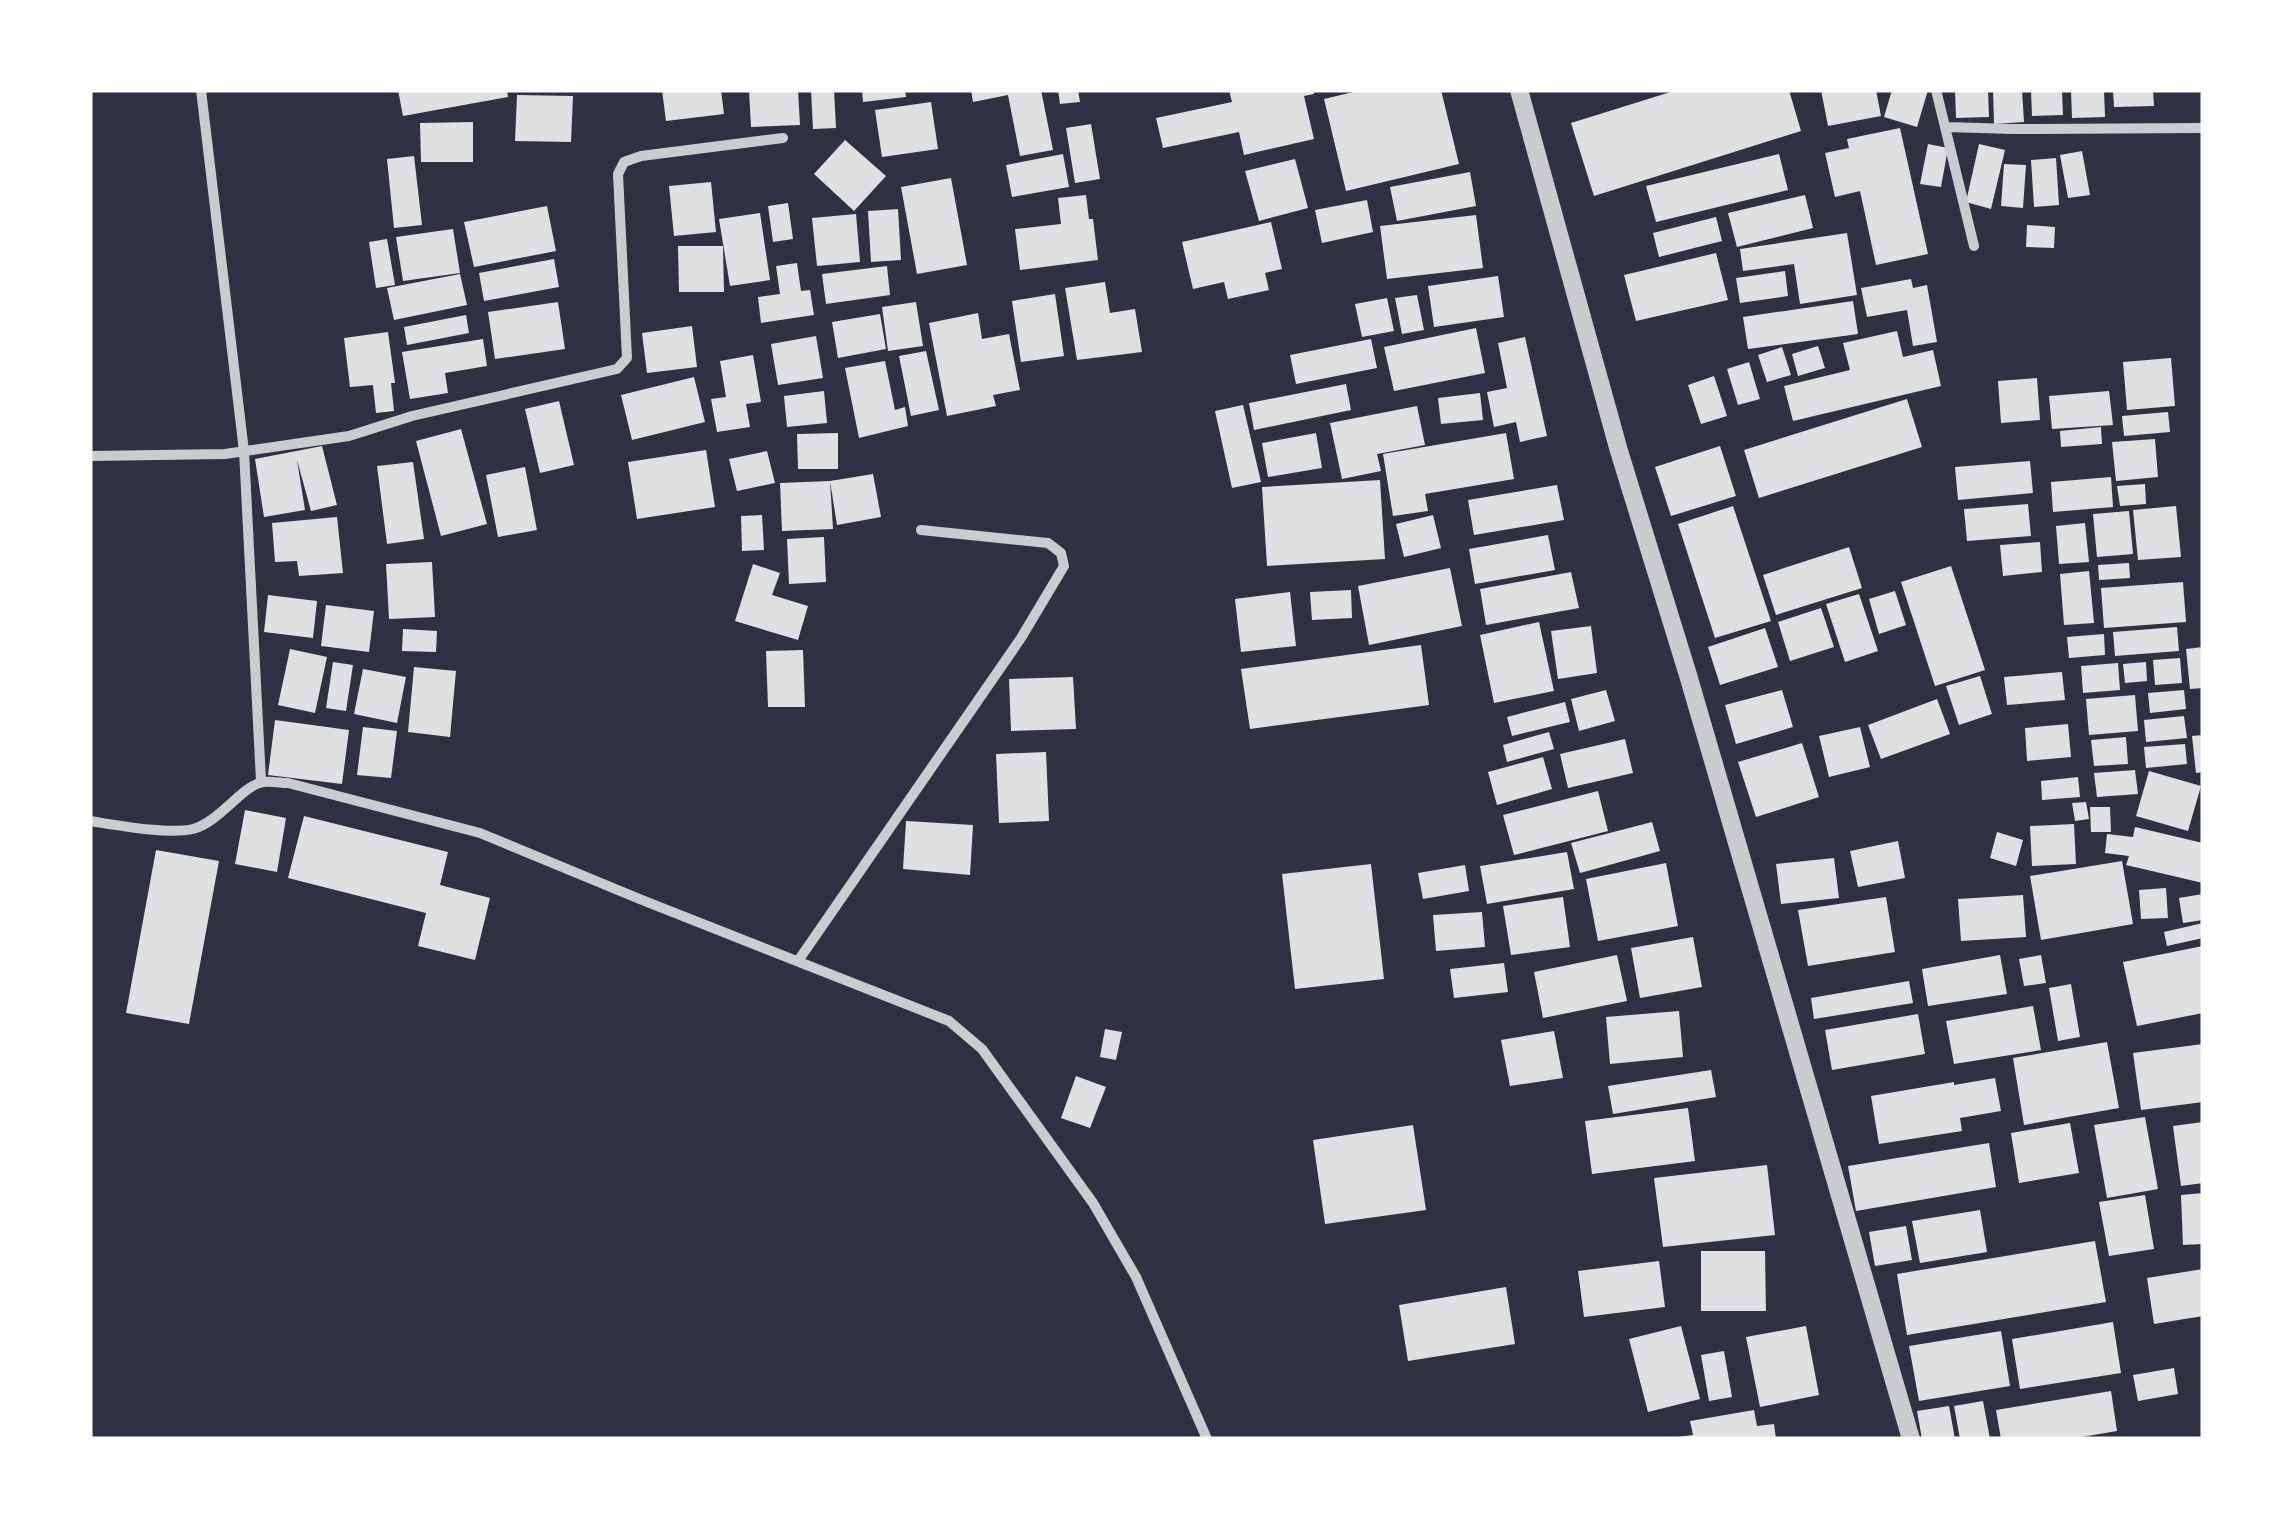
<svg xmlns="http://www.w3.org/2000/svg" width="2293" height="1529" font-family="Georgia,serif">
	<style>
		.building { fill: #e0e0e3 }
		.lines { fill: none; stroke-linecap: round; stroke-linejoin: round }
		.minor { stroke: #caccd0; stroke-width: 10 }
		.tertiary { stroke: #caccd0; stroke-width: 18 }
	</style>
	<rect width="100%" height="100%" fill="#2d3142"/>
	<path class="building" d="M398,90h109l1,7 -105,19z
		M662,90h59l3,24 -58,7z
		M749,90h49l2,35 -49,2z
		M811,90h23l2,38 -23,1z
		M862,90h43l1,7 -43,5z
		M971,90h70l12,60 -33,6 -12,-61 -35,7z
		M1058,90h20l2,12 -20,2z
		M1229,90h84l1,4 -10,2 10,43 -70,16 -5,-23 -76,16 -7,-30 76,-16z
		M1362,90h79l18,74 -113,27 -22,-92z
		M1677,90h112l12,41 -207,65 -23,-73z
		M1821,90h55l5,26 -53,10z
		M1892,90h36l-11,37 -33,-10z
		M1955,90h33l1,27 -33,1z
		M1993,90h29l2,32 -30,2z
		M2031,90h31l1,25 -31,1z
		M2071,90h33l1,27 -33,1z
		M2113,90h40l1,16 -40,1z
		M517,95l56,1 -2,46 -56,-1z
		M931,102l7,47 -56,8 -7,-47z
		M473,122v40h-52l-1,-39z
		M1091,124l9,55 -25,4 -9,-55z
		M1900,128l28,126 -52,11 -16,-74 -25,6 -10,-44 24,-5 -2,-9z
		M845,140l41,36 -32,35 -40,-37z
		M1928,144l20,4 -7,39 -21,-3z
		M1979,144l26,6 -14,59 -25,-7z
		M2082,151l8,44 -22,3 -8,-43z
		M1063,154l6,33 -57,10 -6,-32z
		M1779,154l9,36 -132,32 -10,-36z
		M414,156l8,69 -28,3 -7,-69z
		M2056,158l3,47 -25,2 -3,-47z
		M1295,159l13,49 -49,13 -14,-50z
		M2004,164l22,1 -3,43 -22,-2z
		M1470,172l6,34 -79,15 -7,-34z
		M951,178l16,87 -50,9 -16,-87z
		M711,182l5,50 -42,4 -5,-50z
		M1086,195l3,24h4l5,41 -78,10 -5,-41 46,-5 -3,-26z
		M1805,195l8,33 -76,19 -9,-34z
		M1367,200l6,32 -51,11 -7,-33z
		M788,203l5,36 -20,3 -5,-36z
		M547,206l9,45 -82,16 -10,-45z
		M898,209l3,51 -30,2 -3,-51z
		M760,213l10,67 -40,6 -11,-67z
		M856,214l4,48 -43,4 -5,-48z
		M1476,215l7,53 -96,11 -7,-53z
		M1716,217l6,24 -63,16 -6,-24z
		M1271,222l11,47 -17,4 4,17 -41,9 -4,-17 -31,7 -11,-47z
		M2027,225l28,2 -1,21 -28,-1z
		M453,229l7,44 -57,8 -7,-44z
		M1847,233l10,62 -57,9 -6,-40 -51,7 -3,-22z
		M387,239l8,46 -19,3 -7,-46z
		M678,246h45l1,46h-45z
		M1716,253l12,47 -92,21 -12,-46z
		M554,259l5,28 -75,14 -5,-28z
		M797,263l4,28 9,-1 4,25 -53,8 -3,-26 22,-3 -4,-28z
		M887,266l3,29 -64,9 -4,-30z
		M1785,271l3,25 -48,7 -4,-25z
		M460,274l7,31 -73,15 -7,-32z
		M1498,276l6,41 -70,10 -6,-41z
		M1911,279l2,9 14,-3 10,57 -24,4 -6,-36 -40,7 -6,-29z
		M1105,282l5,31 25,-4 7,43 -65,8 -12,-72z
		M1055,294l9,62 -43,6 -9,-61z
		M1417,295l7,35 -22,4 -7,-36z
		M1387,298l7,33 -32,6 -7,-33z
		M1853,301l5,33 -110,15 -5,-32z
		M558,302l7,47 -70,10 -7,-47z
		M916,302l7,44 -35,5 -6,-44z
		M978,313l4,26 27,-5 11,56 -27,5 3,11 -49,10 -18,-93z
		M880,314l6,35 -48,9 -6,-36z
		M466,315l3,18 -62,12 -3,-18z
		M692,326l5,41 -50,6 -5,-40z
		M1476,328l9,45 -91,18 -10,-44z
		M1897,331l6,26 30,-7 8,36 -148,35 -9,-35 66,-16 -7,-27z
		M388,332l7,51h-4l3,28 -18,2 -3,-28 -23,2 -6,-49z
		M816,336l7,42 -45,7 -7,-41z
		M1525,337l22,99 -27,6 -4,-20 -22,5 -7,-35 20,-4 -9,-45z
		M483,339l4,27 -42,7 3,20 -38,6 -8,-47z
		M1371,339l6,29 -81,16 -6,-29z
		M1818,346l7,22 -27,8 -6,-22z
		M1782,347l9,28 -24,7 -9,-27z
		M926,351l13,59 -28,6 -12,-60z
		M753,355l8,47 -15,2 4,23 -33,5 -6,-33 15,-2 -6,-36z
		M2171,358l4,48 -48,4 -4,-48z
		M885,361l10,49 10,-3 3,19 -49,12 -14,-70z
		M1749,362l11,37 -22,6 -11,-36z
		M1714,376l13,40 -26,8 -13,-39z
		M694,377l11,45 -73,18 -11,-45z
		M2037,378l3,42 -39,3 -3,-42z
		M1346,384l5,26 -97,20 -5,-27z
		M824,391l3,32 -40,4 -3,-31z
		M2109,391l4,34 -61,4 -3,-33z
		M1480,393l3,27 -42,4 -3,-26z
		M1907,399l15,48 -163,51 -15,-48z
		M559,401l15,64 -34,8 -15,-64z
		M1243,405l18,77 -29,6 -17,-77z
		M1417,406l8,39 -48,9 4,17 -39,8 -12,-56z
		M2168,412l2,20 -46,4 -2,-20z
		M2101,427l1,17 -41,3 -1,-16z
		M461,429l26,95 -46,12 -25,-95z
		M838,433v36h-40l-1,-35z
		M1316,433l6,35 -54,9 -6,-34z
		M1506,433l8,46 -89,15 3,17 -35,5 -10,-62z
		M2155,439l3,38 -42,4 -4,-39z
		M322,446l15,59 -26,6 -14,-51 8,50 -41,7 -9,-58z
		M1720,446l16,50 -65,20 -16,-49z
		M706,450l9,57 -78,12 -9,-57z
		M767,451l8,32 -38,8 -8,-32z
		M2030,461l3,32 -75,7 -3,-33z
		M413,462l11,77 -37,5 -10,-78z
		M525,467l12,63 -39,7 -12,-62z
		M873,474l8,43 -44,8 -7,-44z
		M2111,477l2,30 -60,5 -2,-30z
		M1380,480l5,79 -118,7 -5,-79z
		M830,481l3,48 -51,2 -2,-48z
		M2145,484l1,20 -26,2 -3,-20z
		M1557,485l7,35 -90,15 -6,-35z
		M2028,504l3,32 -64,5 -3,-32z
		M1733,506l38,115 -56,17 -37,-114z
		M2176,506l5,51 -43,3 -5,-50z
		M2129,511l4,43 -36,3 -4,-43z
		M762,515l2,35 -22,1 -1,-35z
		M1433,515l8,33 -37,9 -8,-33z
		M337,517l6,56 -44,3 -2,-15 -22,1 -3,-39z
		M2085,523l4,39 -30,2 -3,-38z
		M1548,535l7,35 -80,14 -6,-35z
		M824,537l2,45 -37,2 -2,-45z
		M2040,542l2,30 -39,4 -3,-31z
		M1849,547l13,41 -86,27 -13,-40z
		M432,562l3,55 -46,2 -3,-55z
		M2129,563l1,15 -31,2 -1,-15z
		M753,564l27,9 -8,22 36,11 -10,34 -63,-19z
		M1951,566l34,104 -50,16 -34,-104z
		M1450,568l12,58 -93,19 -11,-59z
		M2089,571l5,52 -30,2 -4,-51z
		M1571,572l8,36 -93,17 -6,-36z
		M2183,582l3,40 -82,6 -3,-40z
		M1351,590l1,28 -40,2 -2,-28z
		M1895,591l11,34 -27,9 -10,-35z
		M1290,592l6,54 -55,6 -6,-53z
		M1859,594l19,57 -33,11 -19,-58z
		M268,595l49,6 -4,37 -49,-6z
		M326,605l48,6 -5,41 -48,-6z
		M1821,608l13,39 -44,14 -12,-39z
		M1539,622l15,69 -60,12 -14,-68z
		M1591,626l6,47 -39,6 -7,-48z
		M2177,627l2,24 -64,5 -2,-24z
		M1765,628l13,39 -58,18 -12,-38z
		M403,629l34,2 -1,21 -34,-1z
		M2104,634l1,21 -36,3 -2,-21z
		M1421,645l8,60 -179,24 -9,-60z
		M2203,647v41l-13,1 -4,-40z
		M290,649l37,8 -12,56 -37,-8z
		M803,650l2,57h-37l-2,-56z
		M2180,658l2,25 -27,2 -2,-25z
		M333,662l20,3 -7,46 -20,-3z
		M2146,662l1,19 -22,2 -2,-19z
		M2118,663l2,27 -37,3 -2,-27z
		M414,667l42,4 -6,66 -42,-5z
		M363,669l43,8 -9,46 -43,-9z
		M2062,672l3,28 -58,5 -3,-28z
		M1980,676l12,38 -33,11 -13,-39z
		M1073,677l3,52 -65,2 -2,-52z
		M1606,690l9,31 -36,10 -8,-32z
		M1782,690l11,37 -57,17 -11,-39z
		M2184,690l2,19 -36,4 -2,-20z
		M2135,695l3,36 -49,4 -3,-36z
		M1937,699l13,35 -69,25 -13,-34z
		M1565,702l5,20 -58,14 -5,-19z
		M2184,716l3,22 -41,4 -2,-22z
		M275,720l74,10 -7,54 -74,-9z
		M2068,724l3,33 -44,4 -2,-33z
		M363,727l34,4 -6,47 -34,-3z
		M1860,727l10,40 -41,10 -10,-41z
		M1549,732l5,17 -47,13 -4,-17z
		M2203,735v37l-7,1 -4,-37z
		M2126,737l2,27 -34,2 -3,-26z
		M1625,739l8,34 -65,15 -8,-34z
		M1802,743l17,54 -63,20 -18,-55z
		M2185,744l2,20 -41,4 -2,-21z
		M1046,752l3,69 -50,2 -3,-69z
		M1543,757l9,32 -55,16 -9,-33z
		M2135,770l3,24 -41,3 -3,-24z
		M2149,771l52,15 -13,45 -52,-15z
		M2078,777l2,20 -38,3 -1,-19z
		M1598,791l10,40 -94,24 -11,-40z
		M2086,802l3,17 -14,2 -3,-18z
		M2090,807h20l1,25h-20z
		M245,810l41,8 -9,54 -42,-8z
		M304,816l144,36 -8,33 50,13 -15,62 -57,-14 8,-33 -138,-35z
		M906,821l67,4 -3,50 -67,-6z
		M1652,822l8,29 -80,22 -9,-30z
		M2074,824l2,40 -44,2 -2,-40z
		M2135,827l68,16v40l-77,-18 3,-9 -24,-3 2,-19 26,3z
		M1997,832l26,8 -7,26 -26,-8z
		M1898,841l7,37 -47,9 -8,-36z
		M156,850l63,11 -30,163 -63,-11z
		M1567,852l7,37 -87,15 -7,-38z
		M1834,858l5,40 -58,6 -5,-40z
		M2122,861l11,63 -92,16 -11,-64z
		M1666,863l12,63 -80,15 -12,-62z
		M1371,864l13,115 -89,10 -13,-115z
		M1465,865l4,26 -46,8 -5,-26z
		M2166,888l2,30 -27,1 -2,-29z
		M2203,894v26l-20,3 -4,-25z
		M2023,895l3,42 -65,4 -3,-42z
		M1563,897l7,50 -59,8 -8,-49z
		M1886,897l9,55 -87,14 -10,-56z
		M1482,912l3,35 -49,4 -3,-36z
		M2203,923v15l-36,8 -3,-14z
		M1693,937l9,50 -62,11 -9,-50z
		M2203,946v67l-66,13 -14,-64z
		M1617,955l10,46 -84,17 -9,-46z
		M2000,955l7,39 -79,12 -6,-37z
		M2041,955l5,28 -22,3 -5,-27z
		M1504,963l4,29 -54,6 -4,-29z
		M1909,981l4,22 -99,16 -3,-21z
		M2071,984l9,53 -22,4 -9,-53z
		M2033,1006l8,44 -87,14 -8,-43z
		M1679,1011l4,46 -73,7 -4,-47z
		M1918,1014l7,40 -93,16 -7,-40z
		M1105,1029l17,3 -6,28 -16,-3z
		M1554,1031l9,47 -53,8 -9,-46z
		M2107,1042l12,66 -95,17 -11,-67z
		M2203,1044v58l-62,8 -8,-57z
		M1711,1070l5,27 -103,17 -5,-28z
		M1076,1076l30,11 -16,41 -29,-10z
		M1995,1078l6,33 -41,7 2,13 -83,13 -8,-48 83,-14v3z
		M1688,1108l7,53 -103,13 -7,-53z
		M2145,1117l13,72 -51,9 -13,-73z
		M2203,1122v61l-22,3 -8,-60z
		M2070,1123l9,50 -60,10 -8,-50z
		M1413,1125l13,85 -101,14 -12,-84z
		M1989,1143l7,44 -140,24 -8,-45z
		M1767,1165l8,70 -112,12 -9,-69z
		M2203,1193v51l-20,1 -2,-50z
		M2145,1195l9,54 -45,7 -10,-54z
		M1980,1210l7,42 -67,11 -8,-42z
		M1906,1226l6,34 -37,6 -6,-34z
		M2095,1241l11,61 -199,33 -10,-61z
		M1701,1251h64l1,60h-65z
		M1659,1261l6,46 -81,10 -6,-46z
		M2203,1269v47l-49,8 -7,-46z
		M1506,1287l9,57 -107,17 -9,-56z
		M2113,1322l8,51 -101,16 -8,-50z
		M1681,1326l19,73 -52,13 -19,-73z
		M1806,1326l13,69 -59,12 -14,-70z
		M2001,1331l9,55 -91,15 -10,-55z
		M1724,1351l8,46 -23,4 -8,-46z
		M2174,1368l4,26 -40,7 -5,-26z
		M2111,1391l6,40 -47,8h-69l-5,-29z
		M1983,1401l7,38h-30l-6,-33z
		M1949,1406l6,33h-33l-5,-28z
		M1754,1410l3,16 17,-2 2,15h-98v-2l15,-2 -3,-14z"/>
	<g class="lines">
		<path class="minor" d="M201,90l43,361 17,330
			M1936,90l38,156
			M1947,127l65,2 191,-1
			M90,456l135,-2 124,-18 63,-20 205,-47 10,-11 -9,-184 6,-12 17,-6 142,-18
			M90,821c26,4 78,14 103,8 27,-7 50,-45 71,-47 8,-1 17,1 24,1l192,50 162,67 307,121 33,28 111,154 43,74 71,162
			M798,961l223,-323 43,-72 -3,-13 -13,-10 -127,-13"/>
		<path class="tertiary" d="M1519,90l100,361 69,224 223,764"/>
	</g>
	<rect width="2293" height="1529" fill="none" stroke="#ffffff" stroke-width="185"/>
</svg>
